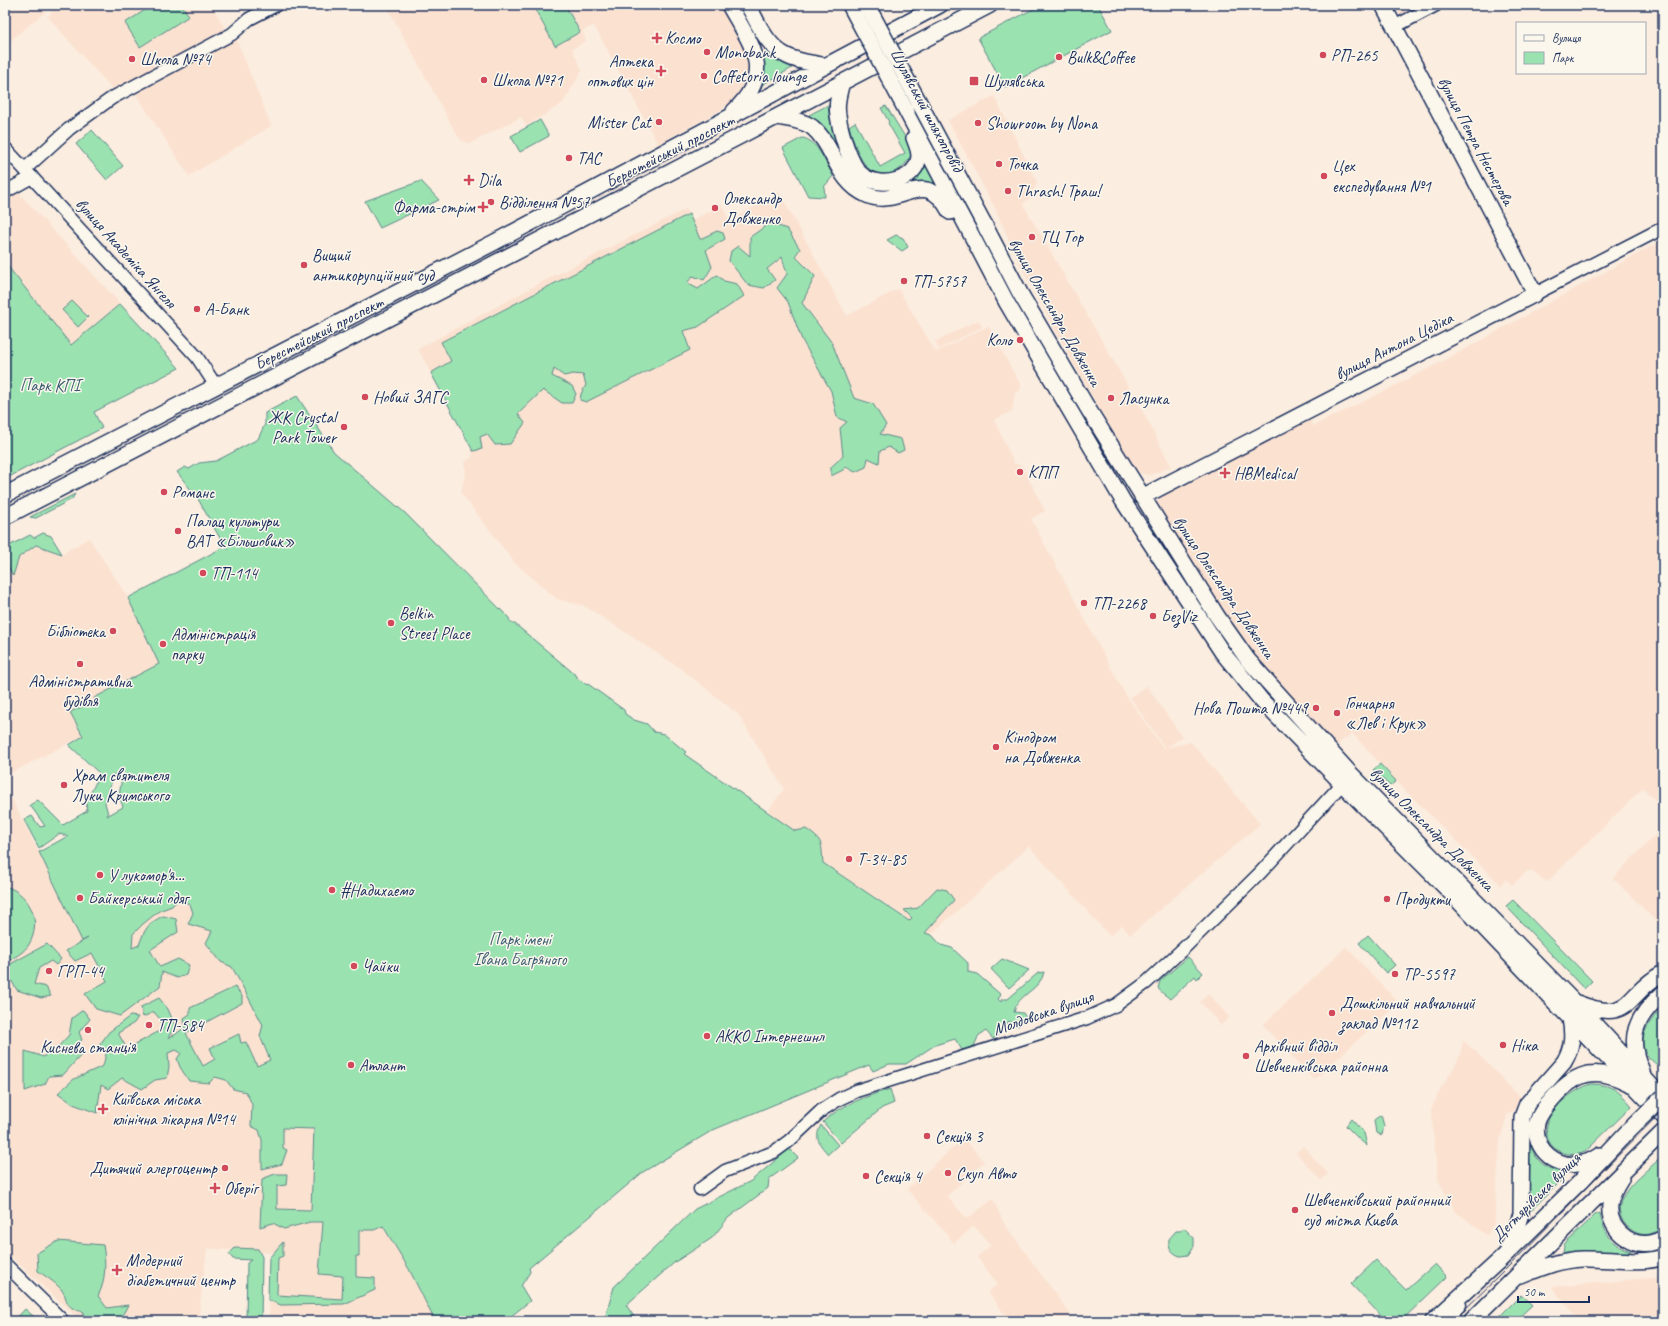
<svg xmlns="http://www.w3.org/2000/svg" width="1668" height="1326" font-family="Caveat,sans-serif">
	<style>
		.built { fill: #fbe1d0 }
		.green { fill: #9be2b1; stroke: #5b8888; fill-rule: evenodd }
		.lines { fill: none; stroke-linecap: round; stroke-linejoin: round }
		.minor-casing { stroke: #1b2f5e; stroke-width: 15 }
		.major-casing { stroke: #1b2f5e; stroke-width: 18 }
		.minor { stroke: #fbf7ec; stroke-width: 12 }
		.major { stroke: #fbf7ec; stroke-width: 15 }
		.tram { stroke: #1b2f5e; stroke-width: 1 }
		.major-bridge-casing { stroke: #1b2f5e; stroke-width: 18; stroke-linecap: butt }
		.major-bridge { stroke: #fbf7ec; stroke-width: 15 }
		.poi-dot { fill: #d1495b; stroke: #fbf7ec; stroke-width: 1.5 }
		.labels { text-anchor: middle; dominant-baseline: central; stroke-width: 3; stroke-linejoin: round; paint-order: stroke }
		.poi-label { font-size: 17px; fill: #1b2f5e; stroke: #fbf7ec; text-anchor: start }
		.street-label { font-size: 17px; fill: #1b2f5e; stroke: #fbf7ec }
		.park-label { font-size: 17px; fill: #3b5c73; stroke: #fbf7ec }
	</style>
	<rect width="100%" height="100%" fill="#fbeddf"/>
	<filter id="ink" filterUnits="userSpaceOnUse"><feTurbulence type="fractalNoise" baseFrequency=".025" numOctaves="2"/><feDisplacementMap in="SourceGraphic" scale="8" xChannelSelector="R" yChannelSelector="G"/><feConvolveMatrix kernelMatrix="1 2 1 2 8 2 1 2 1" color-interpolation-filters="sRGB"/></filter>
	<g filter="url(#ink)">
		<path class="built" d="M5,5h38l3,6 -41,34z
			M48,5h164l15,28 -112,59 -67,-75 4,-5z
			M386,5h131l3,6 12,-6h188l29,54 1,10 -4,17 -13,15 -14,10 -61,33 -64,-119 -12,6 4,10 -14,8 10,21 -19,33 -37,23 -5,-9 -52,27 -8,-4 -5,-7z
			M1395,5h26l-21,10z
			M236,38l35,88 -82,50 -53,-82z
			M994,96l43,86 -6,15 -8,7 121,210 27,52 -20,9 -10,-2 -7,-5 -57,-98 -58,-107 -23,-53 -48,-90z
			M5,178l174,190 -174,91z
			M779,192l68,124 51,-27 38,63 52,-26 33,60 -1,4 -5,3 -3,18 -18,9 20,43 8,3 23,45 -14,8 69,129 25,46 39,55 1,-1 -35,-51 17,-11 35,51 -16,11 25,-6 69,82 -130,111 -8,-10 -12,11 -81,-90 -102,92 -25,-23 -98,-65 5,-8 -41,-31 16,-22 -46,-75 -55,-44 -98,-64 -28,-7 -42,-36 -54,-70 5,-21 -1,-10 7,-5 1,-6 -55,-102 126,-68 142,-72 7,11 29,-15 8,16z
			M1663,240v568l-20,-20 -96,94 -16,-11h-4l-15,14 -6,-6 -5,6 -100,-99 -49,-53 -18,14 -97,-107 -78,-130 -2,-6 3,-9 148,-78 5,9 68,-33 68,-35z
			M978,320l4,7 -43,22 -4,-7z
			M89,538l39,60 32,66 -66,34 13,25 -102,53v-206l4,-2 4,7 6,-18 17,-12 26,9z
			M5,786l37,72 154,22 148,281 65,108 26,52h-166l2,-68 -64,-5 -9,73h-117l-76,-70z
			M1663,827v101l-50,-50z
			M1346,947l49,52v7l-81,74 -51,-55z
			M1208,994l21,23 -8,8 -21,-23z
			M1463,1041l11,9 51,52 -18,13 -7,25 -6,84 -7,11 -32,-24 -17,-32 -7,-69 10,-22 15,-24 5,-12z
			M964,1138l20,24 -37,34 20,23 26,-20 10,23 72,99h-65l-22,-29 10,-8 -21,-27 14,-12 -17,-19 -20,17 -47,-54z
			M1303,1146l25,28 -7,6 -25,-27z
			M1663,1277v44h-83l-28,-34z"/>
		<path class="green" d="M153,5h29l7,11 -49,31 -15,-24z
			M547,5h18l15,27 -25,14 -19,-35z
			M1041,5h57l14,25 -107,57 -27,-49z
			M767,52l25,16 -30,17 2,-16 -2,-14z
			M828,105c3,32 23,99 67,84 15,-6 24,-14 31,-27h4l15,27c-16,-7 -23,-8 -39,-2 -4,2 -10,5 -14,5 -41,5 -46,-33 -64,-58 -5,-7 -14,-11 -19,-19z
			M886,106l27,44c-4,11 -10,19 -21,23 -28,10 -37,-27 -43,-47l6,-4 25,45 25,-14 -17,-30 1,-1 -8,-14z
			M540,120l9,16 -29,16 -9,-16z
			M92,130l31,36 -16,14 -31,-36z
			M802,138c15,1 24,26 31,38l-9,11 1,10 -17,-1 -25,-48z
			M421,181l18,19 -59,28 -15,-27z
			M689,214l11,25 17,-8 6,2 2,6 -19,11 6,17 -8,13 -11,-4 -6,7 11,6 19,-14 7,6 13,3 7,12 -46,31 -15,4 7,19 -104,52 -6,-2 1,-6 5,-9 -3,-10 -10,-1 -9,2 -10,-7 -2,7 20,10 4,8 -4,9h-10l-19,-13 -25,24 7,9 -15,21 -15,1 -8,-11 -7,3 2,12 -9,2 -42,-78 20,-12 -10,-19z
			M770,223l17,6 13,20 -5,7 20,20 -13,27 30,40 22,55 19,6 13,21 -6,9 21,5 3,11 -6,3 -9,-6 -9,4 -1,12 -11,-5 -2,9 -11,5 -9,-5 -3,3 -12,6v-9l12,-11 -3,-28 7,-6 -10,-5 -6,-26 -29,-51 -14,-38 -11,-14 10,-14 -5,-17 -15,12 8,11 -11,8 -16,-3 -19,-24 2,-10 7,-5 12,10v-19z
			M896,235l7,3 5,9 -6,4 -15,-11z
			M5,263l66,82 49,-41 59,64 -85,44 8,16 -97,51z
			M72,301l16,16 -10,10 -16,-17z
			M297,396l37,56 71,61 104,105c1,4 2,6 6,6l62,52v2l10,7 1,-1 36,26 1,4 9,6 13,4 7,8 10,2 22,18 -2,2 111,77 11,-2c18,13 15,13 17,34l86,58 3,-3 -8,-8 14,-2 19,-20 10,2 7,10 -29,33 7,2 9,10 11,3 16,15v9l9,2 24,21 -3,4 3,3 1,-3h6l30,-26 6,-1c-3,18 -27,22 -30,40l9,1 4,6 -9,7 -9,-5 -5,9 -11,9 -7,-8 -7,4 -5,11 -12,4 -7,-11 -20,6 -29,19h-17l-16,7 -4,-6 -156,65 -70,42 -114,96 1,4 -9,14 9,15 -25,20h-70l-26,-52 -26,-43 -9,4h-15v26h-3v21l19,1v12l-31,14 -63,1 -13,-5 1,-42 14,-16v14l-5,2 -1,37 65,4 1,-23 -24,-2 4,-52h-13l-26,7 -11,-6 -13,4 2,-48 13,-5h12l-1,11 -9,1v23l34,1 3,-81 -31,-1v20l4,2 -5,14 -20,5v-29l-3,-10 -8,-4 1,-22 -6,-12 -13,-3 -7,-9 -11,-3 -6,6 -20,-2 -9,-14 -3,-8 4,-6 -5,-3 -8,3 1,14 -2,11 -12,2 -13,9 -20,-11 -14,11 -7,-4 -4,28 -24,-9 -15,-11 16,-14 29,-13 4,-16 -9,-3 11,-15 21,-16 8,1 -4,6 -16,10 9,16 36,-20 -3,-10 -6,-7 -11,5 -2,-10 18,-9 9,11 7,17 -7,12 8,-4 9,-7 -1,-9 6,-4v-6l45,-21 7,9v7l-56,30 17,33 12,-7 -5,-11 29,-14 2,9 5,-1 11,24 13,-6 -10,-24 3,-11 -31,-58 -11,-5 -15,-19 6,-12 -24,-7 5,-11 -3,-9 -12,-4 -6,6 -13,5 -16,13 -10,10 -1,14 7,-3c6,-16 8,-21 24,-29l13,3 2,13 -28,18 10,17 18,-8 11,6 -3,10 -9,3 -15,-6 -2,14 -40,30 -24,-7 -11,-15 22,-13 -15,-28 -17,8 -9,-10 22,-13 -6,3 -43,-89 29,-16 -9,-2 -20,14 -15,-28 8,-4 8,11 5,-1 -15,-21 8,-5 25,25 24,-14 -1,-9 14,-28 -31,-29 14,-9 -13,-24 25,-11 -1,-3 65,-34 -31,-66 94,-50 7,1 -8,-9 -23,-41 -21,-27 8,-5 4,2 10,-6 17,-2 42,-22 7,-15v-11zM114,774l8,3 -3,19 4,11 -16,9 1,-2 -3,-11z
			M75,494l-3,5 -36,19 -6,-1z
			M43,533l8,3 11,18 -26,-9 -17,12 -6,19 -4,-8 -4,2v-22l25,-13 4,3z
			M1380,764l16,17 -6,5 -17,-16z
			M5,886c26,8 38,37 23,60 -6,8 -15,12 -23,17z
			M1513,900l79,81 -8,8 -78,-83z
			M1368,935l27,30 -9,8 -27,-30z
			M47,944l14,15 -5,6 -5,-4 -12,7 -5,16 12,3 5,9 -10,2 -24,-8 -6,-10 -6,3v-16z
			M1188,957l15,16 -6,6 -2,-3 -25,23c-4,-4 -9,-6 -12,-11l2,-7z
			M1002,959l27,11 -20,18 -18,-19z
			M1663,1006v64c-5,-5 -12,-9 -16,-15 -12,-18 5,-36 16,-49z
			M83,1010l7,9 -11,13 3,8 -7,6 8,7 -20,22 -14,1 -4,8 -20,7v-40l19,6 4,-8 7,1 14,-15 3,-17z
			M1591,1084c21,0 28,7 41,22l-47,46c-18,8 -43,-4 -38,-27 3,-18 28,-36 44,-41z
			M890,1089l4,14 -12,5 -41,35 -18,-21c19,-18 42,-25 67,-33z
			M1381,1115l3,11 -2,9 -6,-2 -2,-13z
			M1351,1119l13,14 3,13 -8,-7 -13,-13z
			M821,1125l17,20 -10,9c-9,-10 -14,-16 -7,-29z
			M1527,1142h2c8,20 14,26 36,31l-2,6 -34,33h-2l2,-17z
			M789,1149l9,9 -29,21 -1,9 -40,30 -16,20 -37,24 -49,43 11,16h-29l-3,-3 9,-31 81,-78 56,-28z
			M1663,1156v70c-4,3 -8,7 -13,8 -18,4 -36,-16 -29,-33 7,-18 28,-32 42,-45z
			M1600,1213c3,19 12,32 31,38l-1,2 -67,1 1,-8 2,-3 29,-28z
			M1184,1228l10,10v8l-6,9 -8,1c-9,-3 -12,-9 -11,-17l7,-8h4z
			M58,1241l45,4c3,16 3,36 -5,51l9,12 21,-3 -9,16h-36l1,-9c-22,-5 -14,-11 -23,-23 -6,-7 -16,-13 -23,-18l-1,-18z
			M235,1248l23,1 4,8 -1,64h-15l1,-58 4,-3 -18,-1 -4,-5z
			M1376,1260l30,30 29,-26 12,13 -46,44h-15l-35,-37z
			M1521,1295l11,10 -17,16h-20z
			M25,1309l14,12h-25z"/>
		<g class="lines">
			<g class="minor-casing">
				<path id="minor" d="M1394,27l42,-22
					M5,148l192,209 19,29
					M25,169l44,-40 43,-31 120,-64 17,-15 27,-14
					M5,192l27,-15
					M1535,294l128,-66
					M700,1189l25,-18 49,-19 15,-11 33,-31 17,-11 17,-8 231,-73 29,-13 30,-22 38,-35 76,-75 82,-89
					M5,1264l58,57
					M1445,1321l15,-16"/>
			</g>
			<g class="major-casing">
				<path id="major" d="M729,5c23,41 46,67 5,106
					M748,5c10,18 19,42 39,51 11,6 26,7 39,10
					M842,82c-3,11 -6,22 -4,33 2,15 12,52 25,61 18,13 54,5 56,-20 0,-6 -3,-13 -5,-18
					M907,112l100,191 116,198 99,151 40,49 96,99 91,91 214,225
					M777,117c11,2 25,3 35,10 23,19 24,55 55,68 35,15 57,-31 83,17
					M983,222l37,71 67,114 130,209 31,44 101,112 225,230 89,96
					M5,495l488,-252 447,-238
					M1142,497l393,-203 -152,-289
					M5,517l737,-382 248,-130
					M1577,1003c56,22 47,-9 86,-30
					M1642,1071c-16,-34 -6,-54 21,-78
					M1600,1155c-5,3 -11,7 -17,8 -25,7 -51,-13 -46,-40 2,-10 11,-19 17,-26 24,-27 44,-30 76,-13
					M1621,1179c-5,8 -10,16 -11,26 -3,28 29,49 53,33
					M1508,1247l6,-12 7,-21 1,-97 5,-13 37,-42c9,-15 9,-28 6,-44
					M1521,1276c22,-9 38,-16 62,-17 23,-1 59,6 80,-2
					M1433,1321l68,-62 79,-77 49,-52
					M1471,1321l192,-189"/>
			</g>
			<use href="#minor" class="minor"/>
			<use href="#major" class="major"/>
			<path class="tram" d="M1605,1178l58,-58
				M1453,1321l48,-47 162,-164"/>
			<g class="major-bridge-casing">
				<path id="major-bridge" d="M850,5l57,107
					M867,5l116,217
					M1629,1130l34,-33"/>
			</g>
			<use href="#major-bridge" class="major-bridge"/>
		</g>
	</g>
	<g class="poi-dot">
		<path d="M655 32h4v4h4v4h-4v4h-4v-4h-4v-4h4z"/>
		<circle cx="707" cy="52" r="4"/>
		<circle cx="1323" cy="55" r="4"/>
		<circle cx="1059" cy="57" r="4"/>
		<circle cx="132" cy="59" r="4"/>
		<path d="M659 65h4v4h4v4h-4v4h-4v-4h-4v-4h4z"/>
		<circle cx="704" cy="76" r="4"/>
		<circle cx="484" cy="80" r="4"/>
		<rect x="969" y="76" width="10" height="10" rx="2"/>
		<circle cx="659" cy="122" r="4"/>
		<circle cx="978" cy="123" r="4"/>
		<circle cx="569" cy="158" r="4"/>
		<circle cx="999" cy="164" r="4"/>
		<circle cx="1324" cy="176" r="4"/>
		<path d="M467 174h4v4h4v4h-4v4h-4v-4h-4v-4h4z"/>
		<circle cx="1008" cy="191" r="4"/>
		<circle cx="491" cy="202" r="4"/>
		<path d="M481 201h4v4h4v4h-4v4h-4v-4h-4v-4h4z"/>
		<circle cx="715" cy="208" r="4"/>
		<circle cx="1032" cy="237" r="4"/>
		<circle cx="304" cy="265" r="4"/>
		<circle cx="904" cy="281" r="4"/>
		<circle cx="197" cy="309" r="4"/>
		<circle cx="1020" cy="340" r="4"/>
		<circle cx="365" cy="397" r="4"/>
		<circle cx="1111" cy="398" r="4"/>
		<circle cx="344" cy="427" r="4"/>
		<circle cx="1020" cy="472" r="4"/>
		<path d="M1223 467h4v4h4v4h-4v4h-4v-4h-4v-4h4z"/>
		<circle cx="164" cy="492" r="4"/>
		<circle cx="178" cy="531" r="4"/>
		<circle cx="203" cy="573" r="4"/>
		<circle cx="1084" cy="603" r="4"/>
		<circle cx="1153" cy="616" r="4"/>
		<circle cx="391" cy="623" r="4"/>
		<circle cx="113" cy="631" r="4"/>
		<circle cx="163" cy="644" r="4"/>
		<circle cx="80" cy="664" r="4"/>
		<circle cx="1316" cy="708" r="4"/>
		<circle cx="1337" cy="713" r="4"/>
		<circle cx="996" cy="747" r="4"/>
		<circle cx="64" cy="785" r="4"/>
		<circle cx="849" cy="859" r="4"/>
		<circle cx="100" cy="875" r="4"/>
		<circle cx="332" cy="890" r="4"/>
		<circle cx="80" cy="898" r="4"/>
		<circle cx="1387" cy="899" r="4"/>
		<circle cx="354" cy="966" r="4"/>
		<circle cx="49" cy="971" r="4"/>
		<circle cx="1395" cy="974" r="4"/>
		<circle cx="1332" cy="1013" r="4"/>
		<circle cx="149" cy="1025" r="4"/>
		<circle cx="88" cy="1030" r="4"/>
		<circle cx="707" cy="1036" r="4"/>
		<circle cx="1503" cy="1045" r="4"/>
		<circle cx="1246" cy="1056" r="4"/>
		<circle cx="351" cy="1065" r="4"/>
		<path d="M101 1103h4v4h4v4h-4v4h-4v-4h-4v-4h4z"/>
		<circle cx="927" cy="1136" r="4"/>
		<circle cx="225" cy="1168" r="4"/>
		<circle cx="948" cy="1173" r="4"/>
		<circle cx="866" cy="1176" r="4"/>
		<path d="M213 1182h4v4h4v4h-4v4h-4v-4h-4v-4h4z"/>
		<circle cx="1295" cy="1210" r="4"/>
		<path d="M115 1264h4v4h4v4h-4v4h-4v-4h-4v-4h4z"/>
	</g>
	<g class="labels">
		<g class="poi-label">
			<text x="665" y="38">Космо</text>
			<text x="715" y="52">Monobank</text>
			<text x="1331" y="55">РП-265</text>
			<text x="1067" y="57">Bulk&amp;Coffee</text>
			<text x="140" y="59">Школа №74</text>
			<text x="653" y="61" text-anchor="end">Аптека<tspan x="653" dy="20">оптових цін</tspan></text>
			<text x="712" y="76">Coffetoria lounge</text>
			<text x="492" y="80">Школа №71</text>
			<text x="983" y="81">Шулявська</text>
			<text x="651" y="122" text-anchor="end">Mister Cat</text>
			<text x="986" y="123">Showroom by Nona</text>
			<text x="577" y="158">ТАС</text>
			<text x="1007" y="164">Точка</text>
			<text x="1332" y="166">Цех<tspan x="1332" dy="20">експедування №1</tspan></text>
			<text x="478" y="180">Dila</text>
			<text x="1016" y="191">Thrash! Траш!</text>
			<text x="723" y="198">Олександр<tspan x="723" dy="20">Довженко</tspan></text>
			<text x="499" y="202">Відділення №57</text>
			<text x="475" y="207" text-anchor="end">Фарма-стрім</text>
			<text x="1040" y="237">ТЦ Тор</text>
			<text x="312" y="255">Вищий<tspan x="312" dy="20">антикорупційний суд</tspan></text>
			<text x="912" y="281">ТП-5757</text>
			<text x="205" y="309">А-Банк</text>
			<text x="1012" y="340" text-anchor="end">Коло</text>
			<text x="373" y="397">Новий ЗАГС</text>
			<text x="1119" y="398">Ласунка</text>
			<text x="336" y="417" text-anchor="end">ЖК Crystal<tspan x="336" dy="20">Park Tower</tspan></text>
			<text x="1028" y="472">КПП</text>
			<text x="1234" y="473">HBMedical</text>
			<text x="172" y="492">Романс</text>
			<text x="186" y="521">Палац культури<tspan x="186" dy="20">ВАТ «Більшовик»</tspan></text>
			<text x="211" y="573">ТП-114</text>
			<text x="1092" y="603">ТП-2268</text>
			<text x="399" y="613">Belkin<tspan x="399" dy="20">Street Place</tspan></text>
			<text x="1161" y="616">БезViz</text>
			<text x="105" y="631" text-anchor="end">Бібліотека</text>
			<text x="171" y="634">Адміністрація<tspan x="171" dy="20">парку</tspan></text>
			<text x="80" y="681" text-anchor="middle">Адміністративна<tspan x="80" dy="20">будівля</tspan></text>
			<text x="1345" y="703">Гончарня<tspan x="1345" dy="20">«Лев і Крук»</tspan></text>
			<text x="1308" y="708" text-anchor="end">Нова Пошта №449</text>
			<text x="1004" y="737">Кінодром<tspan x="1004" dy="20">на Довженка</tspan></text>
			<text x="72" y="775">Храм святителя<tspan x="72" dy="20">Луки Кримського</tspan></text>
			<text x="857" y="859">Т-34-85</text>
			<text x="108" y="875">У лукомор'я...</text>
			<text x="340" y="890">#Надихаемо</text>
			<text x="88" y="898">Байкерський одяг</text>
			<text x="1395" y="899">Продукти</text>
			<text x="362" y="966">Чайки</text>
			<text x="57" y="971">ГРП-44</text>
			<text x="1403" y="974">ТР-5597</text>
			<text x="1340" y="1003">Дошкільний навчальний<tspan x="1340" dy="20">заклад №112</tspan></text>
			<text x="157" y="1025">ТП-584</text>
			<text x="715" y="1036">АККО Інтернешнл</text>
			<text x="1511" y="1045">Ніка</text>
			<text x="1254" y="1046">Архівний відділ<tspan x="1254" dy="20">Шевченківська районна</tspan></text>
			<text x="88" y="1047" text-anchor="middle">Киснева станція</text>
			<text x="359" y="1065">Атлант</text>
			<text x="112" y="1099">Київська міська<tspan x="112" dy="20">клінічна лікарня №14</tspan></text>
			<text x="935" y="1136">Секція 3</text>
			<text x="217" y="1168" text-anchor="end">Дитячий алергоцентр</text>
			<text x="956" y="1173">Скуп Авто</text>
			<text x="874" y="1176">Секція 4</text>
			<text x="224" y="1188">Оберіг</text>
			<text x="1303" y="1200">Шевченківський районний<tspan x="1303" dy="20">суд міста Києва</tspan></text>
			<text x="126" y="1260">Модерний<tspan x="126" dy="20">діабетичний центр</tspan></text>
		</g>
		<g class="street-label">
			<text transform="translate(927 110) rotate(62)">Шулявський шляхопровід</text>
			<text transform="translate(1476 141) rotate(62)">вулиця Петра Нестерова</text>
			<text transform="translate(670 151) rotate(-27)">Берестейський проспект</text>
			<text transform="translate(126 253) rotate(48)">вулиця Академіка Янгеля</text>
			<text transform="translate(1055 312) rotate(60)">вулиця Олександра Довженка</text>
			<text transform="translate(319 333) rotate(-27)">Берестейський проспект</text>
			<text transform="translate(1394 346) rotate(-27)">вулиця Антона Цедіка</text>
			<text transform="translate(1224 587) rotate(56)">вулиця Олександра Довженка</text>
			<text transform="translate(1432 829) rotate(45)">вулиця Олександра Довженка</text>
			<text transform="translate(1043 1013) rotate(-19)">Молдовська вулиця</text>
			<text transform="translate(1536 1197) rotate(-45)">Дегтярівська вулиця</text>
		</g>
		<g class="park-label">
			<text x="50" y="385">Парк КПІ</text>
			<text x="520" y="939">Парк імені<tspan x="520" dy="20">Івана Багряного</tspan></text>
		</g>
	</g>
	<rect width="1668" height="1326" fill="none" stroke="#fbf7ec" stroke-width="20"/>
	<rect x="10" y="10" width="1648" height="1306" fill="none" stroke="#1b2f5e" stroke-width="1.5" filter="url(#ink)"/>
	<rect x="1516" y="22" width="130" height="52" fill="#fbf7ec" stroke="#a1a7b3"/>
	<rect x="1524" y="35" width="20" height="6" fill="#fbf7ec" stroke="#a1a7b3"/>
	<text x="1552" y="42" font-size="12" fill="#1b2f5e">Вулиця</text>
	<rect x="1524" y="52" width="20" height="12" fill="#9be2b1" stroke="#a1a7b3"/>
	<text x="1552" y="62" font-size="12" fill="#1b2f5e">Парк</text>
	<path d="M1518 1296v6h71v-6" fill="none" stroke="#1b2f5e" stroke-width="2"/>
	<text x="1524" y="1296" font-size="12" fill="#1b2f5e" stroke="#fbf7ec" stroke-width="3" paint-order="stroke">50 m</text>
</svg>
